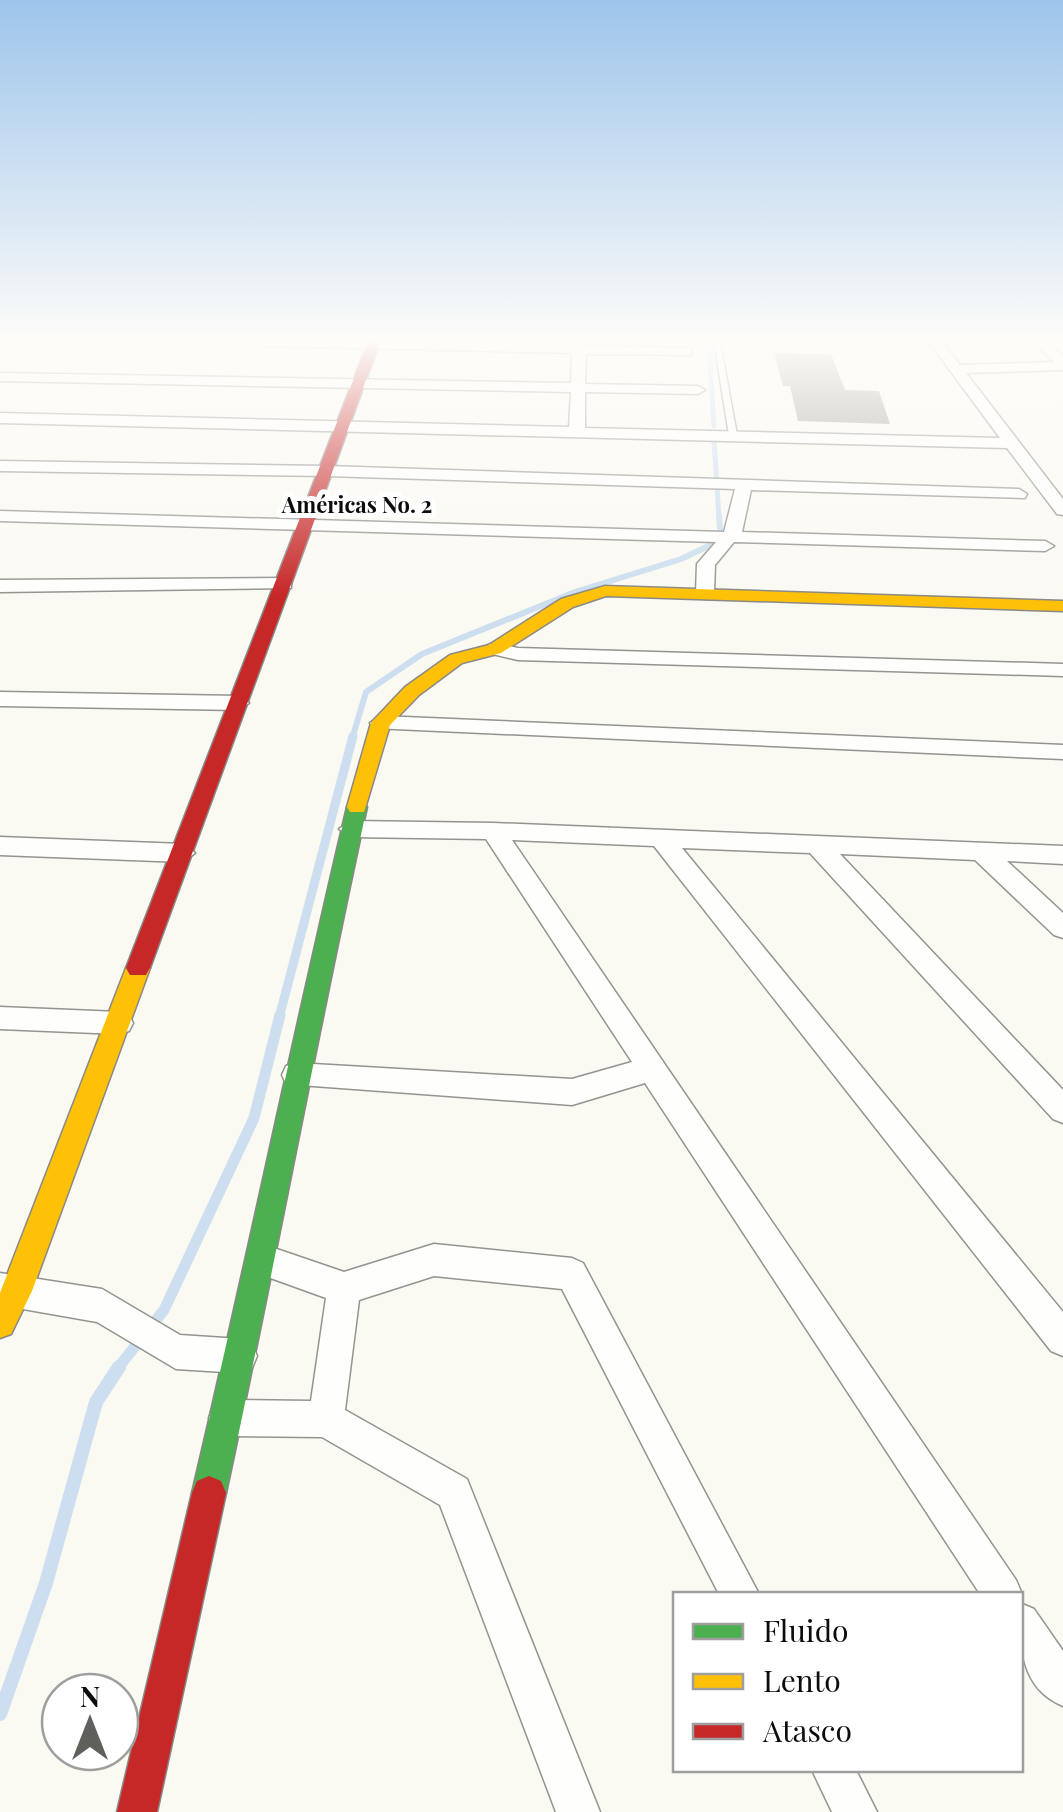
<svg xmlns="http://www.w3.org/2000/svg" width="1063" height="1812" font-family="'Playfair Display',serif">
	<style>
		.lines { fill: none; stroke-linecap: round; stroke-linejoin: round }
		.stream-far4 { stroke: #ccdeef; stroke-width: 5 }
		.stream-far3 { stroke: #ccdeef; stroke-width: 6 }
		.stream-far2 { stroke: #ccdeef; stroke-width: 9 }
		.stream-far1 { stroke: #ccdeef; stroke-width: 11 }
		.stream { stroke: #ccdeef; stroke-width: 14 }
		.building { fill: #9d9c97 }
		.lane-casing { stroke: #939390; stroke-width: 3 }
		.street-casing { stroke: #939390; stroke-width: 3 }
		.fast-casing { stroke: #8a8986; stroke-width: 3 }
		.slow-casing { stroke: #8a8986; stroke-width: 3 }
		.jam-casing { stroke: #8a8986; stroke-width: 3 }
		.lane { fill: #fefefd; fill-rule: evenodd }
		.street { fill: #fefefd; fill-rule: evenodd }
		.fast { fill: #4caf50; fill-rule: evenodd }
		.slow { fill: #ffc107; fill-rule: evenodd }
		.jam { fill: #c62828; fill-rule: evenodd }
		.labels { text-anchor: middle; dominant-baseline: central; stroke-width: 10; stroke-linejoin: round; paint-order: stroke }
		.far-neighbourhood-label { font-size: 22px; font-weight: bold; fill: #0c0c0c; stroke: #fff }
	</style>
	<rect width="100%" height="100%" fill="#faf9f2"/>
	<g class="lines">
		<path class="stream-far4" d="M709,342l5,84
			M714,441l5,77"/>
		<path class="stream-far3" d="M352,739l14,-47 56,-38 153,-62 106,-33 40,-19 -2,-24"/>
		<path class="stream-far2" d="M279,1018l74,-282"/>
		<path class="stream-far1" d="M117,1369l47,-59 90,-192 26,-103"/>
		<path class="stream" d="M0,1714l46,-131 50,-181 23,-35"/>
	</g>
	<path class="building" d="M774,353l57,1 14,36 34,1 11,33 -92,-3 -8,-35h-7z"/>
	<g class="lines">
		<g class="lane-casing">
			<path id="lane" d="M714,342h6l17,93 -4,2 -4,-2z"/>
		</g>
		<g class="street-casing">
			<path id="street" d="M257,342h329v4l100,2 5,1v6l-105,-1 -1,30 113,2 7,4 -7,4 -113,-2v36l415,10 -71,-96h13l18,23 94,-3 -21,-20h15l15,14v14l-97,3 97,126v16l-6,-1 -50,-66 -1007,-25v-10l569,14 2,-35 -571,-11v-8l571,10 1,-30 -309,-7z
				M0,461l327,5 692,23 8,5 -2,4 -274,-8 -9,42 303,9 9,5 -9,5 -311,-9 -19,23 -1,28 -9,6 -9,-6 1,-29 19,-22 -716,-21v-10l724,21 11,-43 -408,-13 -327,-5z
				M284,578l7,2v8l-291,4v-12z
				M495,643l23,5 545,16v12l-545,-16 -30,-7v-8z
				M0,692l239,4 10,7 -10,7 -239,-4z
				M381,716l682,29v14l-690,-31 -3,-5z
				M351,821l142,2 570,23v18l-56,-3 56,52v25l-9,-3 -79,-75 -135,-6 223,236v33l-10,-4 -243,-266 -128,-5 381,464v44l-12,-5 -397,-505 -142,-6 504,740 6,14 -2,2 -40,-2 -335,-511 -73,22 -286,-21 -4,-9 4,-9 10,-3 276,16 60,-17 -146,-223 -135,-2 -12,-8z
				M0,837l183,7 12,9 -12,9 -183,-7z
				M0,1007l119,5 10,3 4,8 -4,8 -10,3 -119,-5z
				M262,1244l82,28 90,-28 138,14 11,5 176,331h-40l-157,-305 -128,-13 -75,24 -14,110 122,69 133,333h-44l-116,-307 -118,-68 -95,-1 -13,-5 -5,-13 5,-13 13,-5 84,1 15,-103 -75,-27 -5,-11 5,-11z
				M0,1273l102,16 78,46 60,4 12,5 5,12 -5,12 -12,5 -64,-4 -79,-47 -97,-17z
				M1020,1603l14,6 29,42v55c-44,-18 -43,-62 -43,-103z
				M812,1770h44l21,42h-45z"/>
		</g>
		<g class="fast-casing">
			<path id="fast" d="M357,800l10,7c-50,228 -92,458 -141,686l-5,12 -12,5 -12,-5 -5,-12c54,-228 101,-458 155,-686z"/>
		</g>
		<g class="slow-casing">
			<path id="slow" d="M605,586l458,15v10l-457,-15 -33,11 -72,46 -39,10 -43,32 -29,30 -26,87h-14l-3,-5 24,-84 34,-36 45,-32 39,-10 72,-46z
				M138,958l8,3 4,7 -118,323 -21,43 -11,4v-45l126,-325 4,-7z"/>
		</g>
		<g class="jam-casing">
			<path id="jam" d="M368,342h12l-230,626 -4,7h-16l-4,-7z
				M209,1476l12,5 5,12 -69,319h-40l75,-319 5,-12z"/>
		</g>
		<use href="#lane" class="lane"/>
		<use href="#street" class="street"/>
		<use href="#fast" class="fast"/>
		<use href="#slow" class="slow"/>
		<use href="#jam" class="jam"/>
	</g>
	<linearGradient id="sky" x2="0" y2="1"><stop stop-color="#9dc5eb"/><stop offset="0.57" stop-color="#fdfcf9"/><stop offset="1" stop-color="#fdfcf9" stop-opacity="0"/></linearGradient>
	<rect width="1063" height="596" fill="url(#sky)"/>
	<g class="labels">
		<g class="far-neighbourhood-label">
			<text x="357" y="504">Américas No. 2</text>
		</g>
	</g>
	<rect x="673" y="1592" width="350" height="180" fill="#ffffff" stroke="#9e9e9e" stroke-width="2.5"/>
	<rect x="693" y="1624" width="50" height="15" fill="#4caf50" stroke="#9e9e9e" stroke-width="2.5"/>
	<text x="763" y="1642" font-size="30" fill="#0c0c0c">Fluido</text>
	<rect x="693" y="1674" width="50" height="15" fill="#ffc107" stroke="#9e9e9e" stroke-width="2.5"/>
	<text x="763" y="1692" font-size="30" fill="#0c0c0c">Lento</text>
	<rect x="693" y="1724" width="50" height="15" fill="#c62828" stroke="#9e9e9e" stroke-width="2.5"/>
	<text x="763" y="1742" font-size="30" fill="#0c0c0c">Atasco</text>
	<g transform="translate(90 1722)"><circle r="48" fill="#ffffff" stroke="#9e9e9e" stroke-width="2.5"/>
	<path d="M0-8L18 38L0 25L-18 38Z" fill="#5f5f5c"/>
	<text y="-15" font-size="28" font-weight="bold" text-anchor="middle" fill="#0c0c0c">N</text>
	</g>
</svg>
